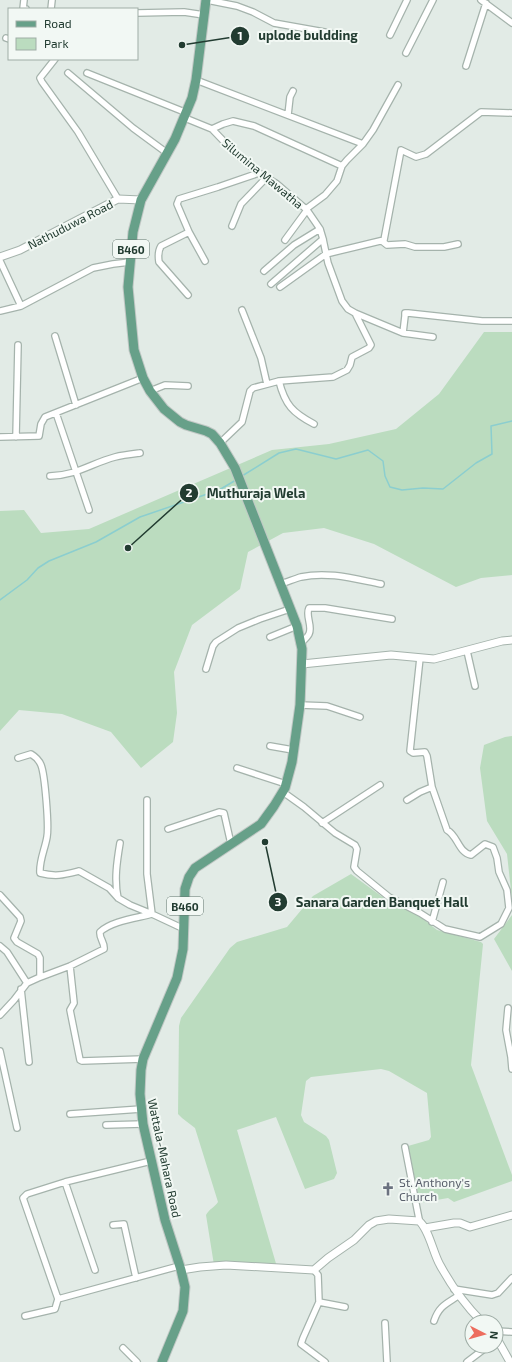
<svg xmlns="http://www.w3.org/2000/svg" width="512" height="1362" font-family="'Exo 2',sans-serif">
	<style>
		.green { fill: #bbdcbf }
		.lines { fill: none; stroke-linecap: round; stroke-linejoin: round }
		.stream { stroke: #8bcecf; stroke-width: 1.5 }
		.minor-casing { stroke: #a5b3ac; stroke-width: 8 }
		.tertiary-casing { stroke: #a5b3ac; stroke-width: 9 }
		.primary-casing { stroke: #c1c8c5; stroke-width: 11 }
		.minor { stroke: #fff; stroke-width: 5.5 }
		.tertiary { stroke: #fff; stroke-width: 7 }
		.primary { stroke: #67a089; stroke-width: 9 }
		.labels { text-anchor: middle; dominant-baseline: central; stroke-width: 4; stroke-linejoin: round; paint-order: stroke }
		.shield { fill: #f2f8f4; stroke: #60746c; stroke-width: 1 }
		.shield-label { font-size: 11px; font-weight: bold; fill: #223c31 }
		.street-label { font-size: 12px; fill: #223c31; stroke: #f2f8f4 }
		.worship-label { font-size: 12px; fill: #5b616d; stroke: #f2f8f4; text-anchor: start }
		.leader { fill: none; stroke: #223c31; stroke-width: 1.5 }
		.callout-dot { fill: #223c31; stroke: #f2f8f4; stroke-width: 1.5 }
		.mark-label { font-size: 12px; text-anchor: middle; font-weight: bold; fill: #fff }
		.callout-label { font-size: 13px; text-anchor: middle; font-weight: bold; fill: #223c31; stroke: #f2f8f4; stroke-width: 4; stroke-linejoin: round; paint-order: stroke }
	</style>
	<rect width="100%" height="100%" fill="#e2ebe6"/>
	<path class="green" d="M484,332h28v243l-31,3 -25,9 -82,-43 -50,-16 -41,5 -35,19 -8,37 -48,36 -18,47 3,41 -4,29 -32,26 -30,-36 -49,-18 -43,-4 -19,21v-220l24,-1 17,23 48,-4 183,-79 57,-6 67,-15 43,-35z
		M512,736v164l-5,-46 -20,-33 -7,-53 4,-23 21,-8z
		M351,874l37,27 30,14 19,15 44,12 2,2 -12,121 41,110v6l-58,21 -6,-4 -28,5 -12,-57 21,-6 2,-3 -4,-44 -38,-22 -8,-2 -70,8 -5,4 -5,34 3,7 22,14 3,4 8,33 -3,6 -29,10 -29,-72 -39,13 40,137 -63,-2 -8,-50c3,-6 9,-8 12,-13l-23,-74 -13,-10 -4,-4 1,-88 2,-8 49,-70 7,-6 50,-15 26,-31z
		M512,915v56l-18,-32z"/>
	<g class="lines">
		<path class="stream" d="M242,476l37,-23 17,-4 40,10 32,-9 15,11 2,15 5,11 12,3 21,-2 20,1 33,-26 16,-9 -1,-28 21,-5
			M0,600l27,-20 11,-12 11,-7 47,-19 44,-25 79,-27 17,-10"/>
		<g class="minor-casing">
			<path id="minor" d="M24,0l-1,9h3
				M207,0l30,6 16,6 21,11 56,10
				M481,0l31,23
				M51,9l1,-9
				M137,13l47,-1 20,3
				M390,35l17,-35
				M6,38l3,1
				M406,53l27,-53
				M55,59l-15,19 2,4 36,50 40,67
				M466,66l20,-63
				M68,73l65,55 34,25
				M87,73l100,40
				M196,80l167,64 -16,16 -5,6 -5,15 -12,14 -19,14
				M288,115l2,-18 3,-6
				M185,118l27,11 25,26 22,18 18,11 30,26 13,19 3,10 5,24 14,38 6,8 7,4 16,32 -2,3 -17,9 -2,8 -3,5 -14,7 -54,4 -26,7 -3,3 -8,31 -22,21
				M212,129l11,-5 10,-3 21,5 88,40
				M363,144l10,-14 25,-45
				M232,226l9,-22 26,-27
				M189,232l16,29
				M285,240l22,-30
				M382,241l5,4 18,-1 10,3h29l14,-3
				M0,261l21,45
				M264,271l30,-26 26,-16
				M271,284l52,-45
				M280,287l46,-33 58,-14 17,-90 15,7 10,-3 55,-42 31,1
				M188,295l-29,-33c-1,-6 -1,-11 2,-16l28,-14 -12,-28 2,-5 39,-12 41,-14
				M242,310l19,48 6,26
				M0,311l21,-5 72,-38 20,-4 17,-2
				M355,313l48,20 30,4
				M403,333l2,-17v-3h3l74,8h30
				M55,336l21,69
				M279,381c6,24 14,32 35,43
				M150,391l15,-6 23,1
				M56,413l33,97
				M0,437l39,-1 2,-12 4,-7 98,-39
				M16,437l2,-92
				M50,476c25,0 42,-13 65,-19 8,-2 17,-3 25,-4
				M280,584c7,-2 14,-5 21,-7 27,-6 54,2 80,7
				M270,637l27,-11
				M300,644c3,-3 7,-6 9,-10 4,-8 -4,-18 0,-26h16l67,11
				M467,651l8,35
				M420,658l-10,93 3,2 12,-1 2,4 5,31
				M206,669l7,-23 3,-4 22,-14 22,-9 30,-10
				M300,705l27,1 33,11
				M270,746l23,4
				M18,758l13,-4c5,3 8,6 10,11 4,10 8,61 6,72 -2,12 -8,24 -7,36 16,4 23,2 39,-2l30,17 9,10 12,7 22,9 -5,-40v-74
				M237,768l49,16
				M283,792l21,15 31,26 20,12 2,4 -3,18 3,4 32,26 31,16 25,16 35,8 21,-13 8,-16 -2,-18 -8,-18 -2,-14 -4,-11 -8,-3 -14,11c-13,-3 -13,-19 -24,-25l-15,-43 -12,5 -13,8
				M322,823l58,-38
				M168,829l51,-17 5,1 7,31
				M0,895l20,22 1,4 -7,17 3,4 21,12 2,4v19
				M118,898c-4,-18 -1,-37 2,-55
				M432,922l11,-40
				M0,946l7,6 20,31
				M70,966l4,37 -4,7 10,50 2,1 61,-2
				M21,989l8,73
				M508,1008l-2,22 5,27 1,12
				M0,1015l14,-15 13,-17 11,-5 32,-12 34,-17c1,-6 -5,-11 -4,-17 11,-11 37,-14 52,-18l32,15
				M0,1051l17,77
				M70,1114l71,-5
				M106,1125l37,-1
				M405,1147l14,72v2
				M151,1161l-86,21 -38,12 -4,4 35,101 121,-33
				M65,1182l30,88
				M113,1225l11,-1 12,54
				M314,1270l4,5 1,27 -16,36 -2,6 24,18
				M454,1289l38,6 6,-2 14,-15
				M319,1302l26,5
				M25,1316l30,-7 3,-10
				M434,1321c5,-15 12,-17 24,-25
				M385,1323l2,39
				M496,1331l16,1
				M123,1348l14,14
				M467,1362l21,-16"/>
		</g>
		<g class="tertiary-casing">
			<path id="tertiary" d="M0,257l20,-7 98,-51 23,1
				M302,664l89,-9 43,4 68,-18 10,-1
				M425,1228l29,-5h6l10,4 42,-12
				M181,1270l19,-3 26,-2 88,5 14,-12 26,-18 15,-15 7,-4 13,-2 30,2c10,8 14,32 21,44 12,22 24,39 42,57
				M496,1337l14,25"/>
		</g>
		<g class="primary-casing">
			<path id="primary" d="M162,1362l21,-51 2,-24 -4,-17 -16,-50 -22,-96 -3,-30 1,-24 2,-11 34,-81 6,-29 2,-60 4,-12 6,-9 66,-44 13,-18 11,-18 7,-26 8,-57 2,-56 -5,-23 -62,-158 -15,-25 -8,-9 -6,-3 -20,-6 -6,-3 -16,-13 -14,-18 -7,-13 -9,-28 -6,-63 5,-55 8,-32 34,-61 17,-41 4,-18 10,-80"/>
		</g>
		<use href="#minor" class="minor"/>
		<use href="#tertiary" class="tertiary"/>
		<use href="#primary" class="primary"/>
	</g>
	<defs>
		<g id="church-bare" transform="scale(1.08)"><path d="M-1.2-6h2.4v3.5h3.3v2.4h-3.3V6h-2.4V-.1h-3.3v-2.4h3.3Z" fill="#6b7280" stroke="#f2f8f4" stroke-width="2.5" paint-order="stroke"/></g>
	</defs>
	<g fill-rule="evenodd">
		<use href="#church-bare" x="388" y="1189"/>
	</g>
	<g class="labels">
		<g class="shield">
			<rect x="113" y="240" width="36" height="18" rx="3"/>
			<rect x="167" y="897" width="36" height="18" rx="3"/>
		</g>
		<g class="shield-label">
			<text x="131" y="249">B460</text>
			<text x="185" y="906">B460</text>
		</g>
		<g class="street-label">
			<text transform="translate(263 173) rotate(40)">Silumina Mawatha</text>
			<text transform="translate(70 224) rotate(-27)">Nathuduwa Road</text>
			<text transform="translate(165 1158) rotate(78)">Wattala-Mahara Road</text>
		</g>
		<g class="worship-label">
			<text x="399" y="1182">St. Anthony's<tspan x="399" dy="14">Church</tspan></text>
		</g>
	</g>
	<path class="leader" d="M182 45L240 36M128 548L189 493M265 842L278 902"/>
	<g class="callout-dot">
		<circle cx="182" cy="45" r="4"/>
		<circle cx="128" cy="548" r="4"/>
		<circle cx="265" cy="842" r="4"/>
		<circle cx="240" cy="36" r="10"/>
		<circle cx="189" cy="493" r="10"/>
		<circle cx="278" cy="902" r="10"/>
	</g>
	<g class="mark-label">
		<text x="240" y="40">1</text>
		<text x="189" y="497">2</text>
		<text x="278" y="906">3</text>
	</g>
	<g class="callout-label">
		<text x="308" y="40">uplode buldding</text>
		<text x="256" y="498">Muthuraja Wela</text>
		<text x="382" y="907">Sanara Garden Banquet Hall</text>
	</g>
	<rect x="8" y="8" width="130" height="52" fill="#f2f8f4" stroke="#9fada6"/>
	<rect x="16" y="21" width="20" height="6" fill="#67a089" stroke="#9fada6"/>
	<text x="44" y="28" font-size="12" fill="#223c31">Road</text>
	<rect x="16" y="38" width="20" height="12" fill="#bbdcbf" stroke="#9fada6"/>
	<text x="44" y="48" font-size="12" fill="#223c31">Park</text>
	<g transform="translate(484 1334) rotate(96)"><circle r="19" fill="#f2f8f4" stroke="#9fada6"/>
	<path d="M0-3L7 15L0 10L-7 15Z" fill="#ed6d5e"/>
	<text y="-6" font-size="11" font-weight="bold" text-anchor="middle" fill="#223c31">N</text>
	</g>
</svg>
